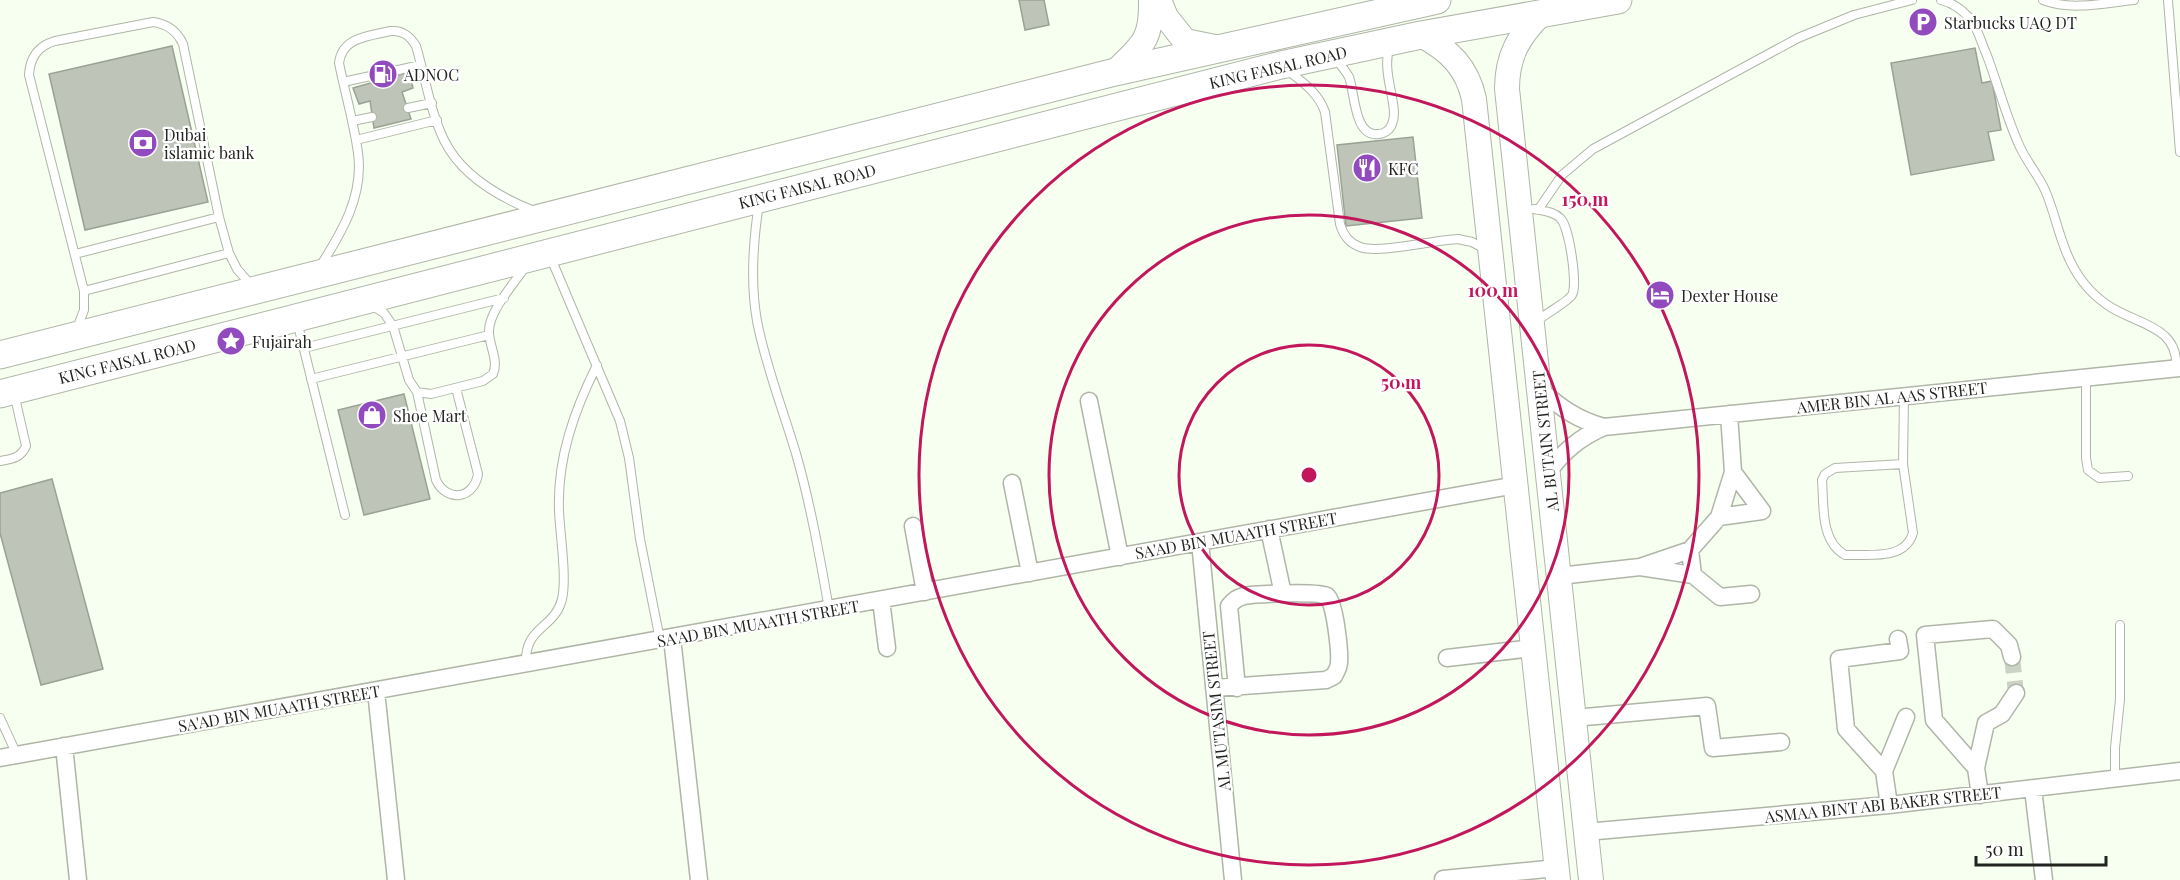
<svg xmlns="http://www.w3.org/2000/svg" width="2180" height="880" font-family="'Playfair Display',serif">
	<style>
		.building { fill: #bec5b8; stroke: #9ba295; stroke-width: 1.5 }
		.lines { fill: none; stroke-linecap: round; stroke-linejoin: round }
		.street-tunnel { stroke: #ccd3c6; stroke-width: 16; stroke-dasharray: 16 8; stroke-linecap: butt }
		.lane-casing { stroke: #afb6a8; stroke-width: 10 }
		.street-casing { stroke: #afb6a8; stroke-width: 19 }
		.secondary-casing { stroke: #afb6a8; stroke-width: 26 }
		.primary-casing { stroke: #afb6a8; stroke-width: 29 }
		.lane { stroke: #fff; stroke-width: 8 }
		.street { stroke: #fff; stroke-width: 16 }
		.secondary { stroke: #fff; stroke-width: 24 }
		.primary { stroke: #fff; stroke-width: 27 }
		.ring { fill: none; stroke: #c2185b; stroke-width: 3 }
		.labels { text-anchor: middle; dominant-baseline: central; stroke-width: 4.5; stroke-linejoin: round; paint-order: stroke }
		.poi-label { font-size: 16px; fill: #21241f; stroke: #fff; text-anchor: start }
		.street-label { font-size: 16px; fill: #21241f; stroke: #fff }
		.centre { fill: #c2185b; stroke: #fff; stroke-width: 3 }
		.ring-label { font-size: 18px; text-anchor: middle; font-weight: bold; fill: #c2185b; stroke: #fff; stroke-width: 4.5; stroke-linejoin: round; paint-order: stroke }
	</style>
	<rect width="100%" height="100%" fill="#f7fff0"/>
	<path class="building" d="M1019,0h25l5,25 -24,5z
		M172,46l36,156 -123,28 -36,-156z
		M1975,48l7,35 10,-2 9,49 -13,2 6,28 -83,15 -20,-112z
		M409,72l4,16 -11,4 9,27 -37,9 -4,-27 -11,3 -6,-16z
		M1413,137l9,81 -76,8 -9,-81z
		M404,394l26,105 -66,16 -26,-105z
		M52,479l51,190 -62,16 -41,-152v-40z"/>
	<g class="lines">
		<path class="street-tunnel" d="M2012,657l4,36"/>
		<g class="lane-casing">
			<path id="lane" d="M1941,0c12,3 22,10 30,20 7,9 10,22 15,33 12,31 20,64 34,94 7,15 18,28 25,43 8,18 12,38 19,56 8,23 22,44 42,58 26,20 74,20 70,65
				M2043,0c28,11 61,3 91,0
				M2168,0l12,152
				M1335,58c5,6 10,12 14,19 6,16 5,60 29,57 6,0 12,-4 14,-10 8,-17 -12,-52 -2,-78
				M1286,69c16,13 32,23 39,43l15,112c3,11 9,19 20,23 19,7 74,-7 98,-8l14,3 13,7
				M343,82l78,-17
				M408,108l24,-5
				M352,121l20,-4
				M356,140l81,-20
				M759,203c-6,39 -9,79 -2,118 9,47 27,91 40,136 14,50 23,101 32,152
				M1534,209c9,2 19,2 26,9 9,7 18,67 12,77 -4,7 -28,19 -37,28
				M1538,210l24,-35 31,-26 205,-111 56,-23 58,-15
				M75,254l144,-37
				M550,256l70,165 9,37 11,81 20,101
				M319,268c22,-34 45,-72 39,-115 -4,-30 -13,-60 -19,-90 3,-26 30,-27 52,-32 12,-1 19,5 25,15 9,30 14,65 28,94 17,35 55,57 90,71
				M84,291l145,-38
				M371,305l13,8 9,13 16,54 8,12 14,2 52,-13 10,-7c6,-14 -4,-28 -4,-42 -1,-20 25,-48 36,-65
				M297,321l48,194
				M76,331l8,-21v-19l-55,-216c1,-18 9,-29 26,-34l98,-19c15,2 24,9 30,22l36,173 10,36 8,16 14,16
				M304,348l200,-50
				M2086,378v80l2,12 11,8 29,-2
				M311,379l178,-44
				M417,392l19,88c11,23 38,19 42,-6l-22,-86
				M0,461c12,-2 21,-3 26,-15l-12,-53
				M1903,464l-68,4 -10,6 -3,6c2,25 -2,61 23,75 23,-1 60,6 68,-22l-10,-69 1,-68
				M526,664c-2,-38 29,-35 36,-65 5,-21 -2,-65 -3,-88 -2,-52 15,-100 38,-146
				M0,718l17,37
				M2115,779v-31l5,-49v-74"/>
		</g>
		<g class="street-casing">
			<path id="street" d="M1539,389c21,18 38,31 65,38
				M1089,401l31,156
				M1729,414l4,58
				M1548,472c16,-21 32,-35 56,-45l576,-59
				M1012,483l18,90
				M913,526l12,66
				M1269,529l14,65
				M1200,542l33,338
				M1690,550l-50,17 53,8 27,22 31,-3
				M1693,575l-3,-25 29,-33 14,-45 29,39 -43,6
				M1559,576l81,-9
				M881,600l6,48
				M672,638l27,242
				M1447,658l86,-10
				M1214,688l112,-8 8,-4c2,-4 5,-9 5,-13 1,-11 -4,-61 -12,-67 -7,-5 -72,-2 -83,0 -7,2 -10,4 -15,10l8,82
				M376,691l20,189
				M1574,718l133,-12 6,42 68,-6
				M64,746l14,134
				M0,758l1516,-273
				M1976,768l-42,-48 -9,-85 68,-6 16,16 3,12
				M1884,771l22,-54
				M2033,789l11,91
				M1980,795l-4,-27 10,-45 16,-9 14,-21
				M1889,805l-5,-34 -38,-42 -7,-70 61,-8 -2,-12
				M1586,832l303,-27 291,-34
				M1443,879l114,-11"/>
		</g>
		<g class="secondary-casing">
			<path id="secondary" d="M1159,0l7,17 19,24 35,7
				M1542,13c-23,22 -35,43 -35,76l84,791
				M1421,35c28,15 46,32 53,64l84,781
				M1115,72c27,-27 37,-31 36,-72"/>
		</g>
		<g class="primary-casing">
			<path id="primary" d="M0,355l1115,-283 322,-72
				M0,394l1281,-329 140,-30 197,-35"/>
		</g>
		<use href="#lane" class="lane"/>
		<use href="#street" class="street"/>
		<use href="#secondary" class="secondary"/>
		<use href="#primary" class="primary"/>
	</g>
	<g class="ring">
		<circle cx="1309" cy="475" r="130"/>
		<circle cx="1309" cy="475" r="260"/>
		<circle cx="1309" cy="475" r="390"/>
	</g>
	<defs>
		<g id="parking-disc" transform="scale(1.5)"><circle r="9.5" fill="#924bbf" stroke="#fff"/><path d="M-3.5-5.5H1a3.5 3.5 0 0 1 0 7H-1V5.5H-3.5ZM-1-3.4V-.6H.8a1.4 1.4 0 0 0 0-2.8Z" fill="#fff"/></g>
		<g id="fuel-disc" transform="scale(1.5)"><circle r="9.5" fill="#924bbf" stroke="#fff"/><path d="M-5.5-6h7V0h2V4h1.3V-2.5L3-4.5l.8-.8L6-3V5H2.5V1h-1V6h-7ZM-4.2-4.7v3.2H.2V-4.7Z" fill="#fff"/></g>
		<g id="bank-disc" transform="scale(1.5)"><circle r="9.5" fill="#924bbf" stroke="#fff"/><path d="M-6-4H6V4H-6ZM0-2.3a2.3 2.3 0 1 0 0 4.6a2.3 2.3 0 1 0 0-4.6Z" fill="#fff"/></g>
		<g id="restaurant-disc" transform="scale(1.5)"><circle r="9.5" fill="#924bbf" stroke="#fff"/><path d="M-5-6h1v4h1v-4h1v4h1v-4h1v5L-1.5 .5V6h-2V.5L-5-1ZM5-6V6H3V1.5H1.5Q1.5-4 5-6Z" fill="#fff"/></g>
		<g id="hotel-disc" transform="scale(1.5)"><circle r="9.5" fill="#924bbf" stroke="#fff"/><path d="M-6-4.5h1.5V1H6V5H4.5V3h-9V5H-6ZM-4 0a1.8 1.8 0 1 1 3.6 0ZM.5 0V-2.5h3Q6-2.5 6 0Z" fill="#fff"/></g>
		<g id="sight-disc" transform="scale(1.5)"><circle r="9.5" fill="#924bbf" stroke="#fff"/><path d="M0-6L1.8-2.2L6-1.7L2.9 1.2L3.7 5.4L0 3.3L-3.7 5.4L-2.9 1.2L-6-1.7L-1.8-2.2Z" fill="#fff"/></g>
		<g id="shop-disc" transform="scale(1.5)"><circle r="9.5" fill="#924bbf" stroke="#fff"/><path d="M-5-2.5h2.3a2.7 3.5 0 0 1 5.4 0H5L5.5 6h-11ZM-1.5-2.5h3a1.5 2.3 0 0 0-3 0Z" fill="#fff"/></g>
	</defs>
	<g fill-rule="evenodd">
		<use href="#parking-disc" x="1923" y="22"/>
		<use href="#fuel-disc" x="383" y="74"/>
		<use href="#bank-disc" x="143" y="143"/>
		<use href="#restaurant-disc" x="1367" y="168"/>
		<use href="#hotel-disc" x="1660" y="295"/>
		<use href="#sight-disc" x="231" y="341"/>
		<use href="#shop-disc" x="372" y="415"/>
	</g>
	<g class="labels">
		<g class="poi-label">
			<text x="1944" y="22">Starbucks UAQ DT</text>
			<text x="404" y="74">ADNOC</text>
			<text x="164" y="134">Dubai<tspan x="164" dy="18">islamic bank</tspan></text>
			<text x="1388" y="168">KFC</text>
			<text x="1681" y="295">Dexter House</text>
			<text x="252" y="341">Fujairah</text>
			<text x="393" y="415">Shoe Mart</text>
		</g>
		<g class="street-label">
			<text transform="translate(1278 67) rotate(-13)">KING FAISAL ROAD</text>
			<text transform="translate(807 186) rotate(-14)">KING FAISAL ROAD</text>
			<text transform="translate(127 361) rotate(-14)">KING FAISAL ROAD</text>
			<text transform="translate(1892 397) rotate(-6)">AMER BIN AL AAS STREET</text>
			<text transform="translate(1545 441) rotate(-96)">AL BUTAIN STREET</text>
			<text transform="translate(1236 535) rotate(-10)">SA'AD BIN MUAATH STREET</text>
			<text transform="translate(758 623) rotate(-10)">SA'AD BIN MUAATH STREET</text>
			<text transform="translate(279 708) rotate(-10)">SA'AD BIN MUAATH STREET</text>
			<text transform="translate(1216 711) rotate(-96)">AL MU'TASIM STREET</text>
			<text transform="translate(1883 804) rotate(-6)">ASMAA BINT ABI BAKER STREET</text>
		</g>
	</g>
	<circle cx="1309" cy="475" r="9" class="centre"/>
	<g class="ring-label">
		<text x="1585" y="206">150 m</text>
		<text x="1493" y="297">100 m</text>
		<text x="1401" y="389">50 m</text>
	</g>
	<path d="M1976 856v9h130v-9" fill="none" stroke="#21241f" stroke-width="3"/>
	<text x="1985" y="856" font-size="18" fill="#21241f" stroke="#ffffff" stroke-width="4.5" paint-order="stroke">50 m</text>
</svg>
